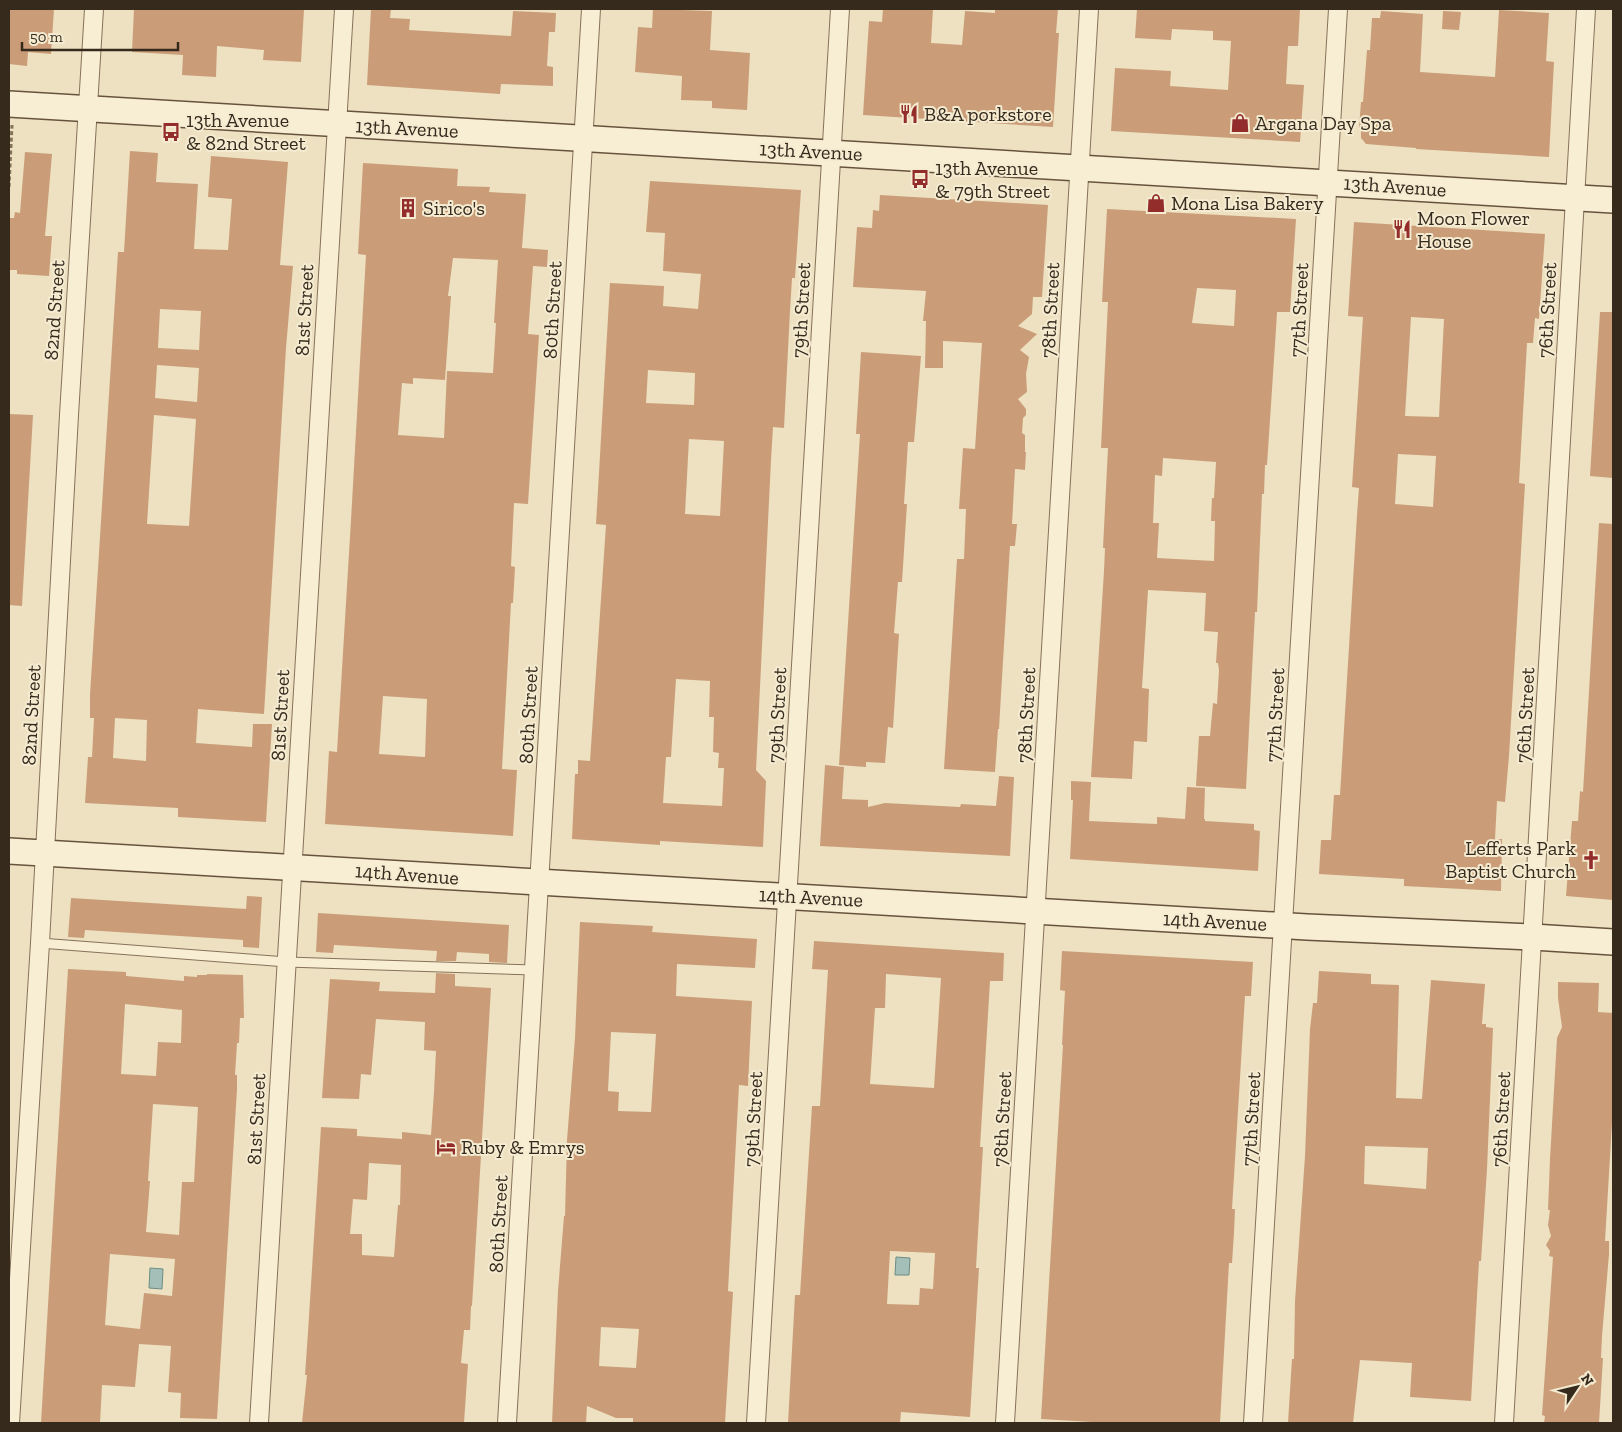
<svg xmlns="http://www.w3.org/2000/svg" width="1622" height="1432" font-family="'Zilla Slab',serif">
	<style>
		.water { fill: #a4bfb8; stroke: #6b8d85 }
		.building { fill: #ca9d78; fill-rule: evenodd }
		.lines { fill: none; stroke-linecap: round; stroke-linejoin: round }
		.service-casing { stroke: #867259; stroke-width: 11 }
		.minor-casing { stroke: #867259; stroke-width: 20 }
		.secondary-casing { stroke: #67533d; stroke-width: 28 }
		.path { stroke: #867259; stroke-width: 3; stroke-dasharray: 4 2.5; stroke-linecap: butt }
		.service { stroke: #f8eed4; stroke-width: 9 }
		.minor { stroke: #f8eed4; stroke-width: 18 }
		.secondary { stroke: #f8eed4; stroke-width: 25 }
		.labels { text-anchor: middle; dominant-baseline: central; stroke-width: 4; stroke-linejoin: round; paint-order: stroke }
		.poi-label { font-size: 20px; fill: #362a1d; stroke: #f4ebd1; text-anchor: start }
		.street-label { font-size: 20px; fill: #362a1d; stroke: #f4ebd1 }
	</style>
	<rect width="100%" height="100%" fill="#ede1c1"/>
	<path class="water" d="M896,1257l14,1 -1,17h-14z
		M150,1268l13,1 -1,20 -13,-1z"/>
	<path class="building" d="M9,9h45l-3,45 -23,-2 -1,14 -18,-2z
		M134,9h170l-3,53 -38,-2 1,-10 -47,-4 -1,31 -34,-2 1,-20 -51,-3z
		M371,9h20l-1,9 20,1 -1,11 102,6 2,-25 43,2 -1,19h-6l-2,34 6,1v19l-52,-2 -1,10 -133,-9z
		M653,9l59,2 -2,39 40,3 -3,57 -35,-2v-7l-31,-1 1,-24 -47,-4 3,-45 14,1z
		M883,9h50l-2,34 31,2 3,-34 30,2v-4h63l-2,24h3l-6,94 -190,-12 6,-94 13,1z
		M1137,9h163l-2,37h-10l-2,38 18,1 -4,57 -189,-11 4,-63 56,3 -1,15 58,4 3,-49 -18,-1v-9l-41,-2 -1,11 -36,-2z
		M1499,10l50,3 -3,48 8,1 -5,95 -133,-8v-1l-50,-4 -5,-6v-10h-2l2,-26h2l4,-52h3l2,-32h8l1,-7 42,3 -3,58 75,5z
		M1443,11l18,1 -2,18 -17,-1z
		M130,151l28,2 -2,29 42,2 -4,65 34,1 4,-51 -24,-2 3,-41 77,6 -8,103 13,1 -7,82 -22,366 -66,-5 -2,34 56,4 1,-23h19l-6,98 -88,-5v-9l-93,-5 3,-46h4l2,-39h-4v-23l28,-443h6zM160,309l41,2 -2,39 -41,-2zM157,365l42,3 -2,34 -42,-4zM154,415l42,4 -7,107 -42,-2zM115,718l32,2 -1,41 -33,-3z
		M25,152l27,2 -7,82h7l-3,40 -32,-2v-4h-8v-52h5l1,-6 5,1z
		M363,163l95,6 -1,17 33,1 -1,5 37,2 -4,54 26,2 -1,17 -14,-1 -5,68 11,1 -11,169 -14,-1 -3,63 4,1 -2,36h-2l-9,166 15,1 -4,66 -188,-12 4,-73 8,1 14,-232 15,-265 -8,-1zM453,258l45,2 -4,63h2l-3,50 -46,-2 -3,67 -46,-3 4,-52 11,1v-6l32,2 6,-84h-3zM383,696l44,3 -2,58 -46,-3z
		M650,181l151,9 -6,88h-3l-2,33 -6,117 -11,-1 -2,33 -15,310 10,11 -3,66 -103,-6v4l-88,-6 3,-65h3v-14l12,1 16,-236 -10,-1 14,-241 54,3 -1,20 35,3 3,-35 -38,-3 2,-38 -19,-1zM648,370l47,3 -1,32 -48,-2zM689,439l35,2 -4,75 -35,-2zM676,679l34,2 -1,36h5l-1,35 6,1 -1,15h6l-2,38 -59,-3 3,-46h5z
		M880,195l168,10 -6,92h-9l-1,17 -14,12 19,8 -17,16 9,7 -3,17 1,18 -9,7 8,10v6l-3,3 -1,15 3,2v17h1l-1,18 -10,-1 -3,55h5l-2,22h-5l-10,165 -1,18h-1l-3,43 -51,-3 13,-210h7l2,-50h-7l4,-61 12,1 7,-106 -39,-2v27h-18l1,-47h-3l3,-30 -73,-4 4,-60 15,1 1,-18 6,1z
		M1107,209l189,10 -6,93h-13l-1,17 -9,136h-2l-1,29h-2l-5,118h-2l-9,177 -50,-3 3,-50h11l3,-33 4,1 2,-34 -1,-7h-2l2,-31 -14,-1 2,-38 -58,-3 -6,98 7,1 -2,53 -13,-1 -2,38 -41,-2 13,-206 1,-23h-2l5,-100h-7l7,-146h-6zM1197,288l39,2 -2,36 -42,-3zM1163,458l53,4 -2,36h-2l-1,23h4l-1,40 -57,-3 2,-35h-6l2,-48 7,1z
		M1354,222l191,12 -6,85 -4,-1 -2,25h-6l-8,140 6,1 -16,272 -4,46 -8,-1 -2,38h7l-1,52 -97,-5v-7l-85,-5 2,-34h10l3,-45h6l17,-280 2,-27 -7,-1 11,-170 -15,-1zM1411,317l33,2 -5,98 -34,-1zM1398,454l38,2 -3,51 -38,-3z
		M1600,312h13v166l-23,-2z
		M861,352l60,4 -7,86h-6l-4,62h3l-5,78h-4l-4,51 5,1 -6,94 -5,-1 -3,36 -19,-1v5l-27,-2 21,-331h-4z
		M9,414l24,1 -11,191 -13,-1z
		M1599,523l14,1v376l-47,-4 6,-75h6l2,-30 3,1z
		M825,765l19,2 -2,32 26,1v7l17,-4 75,4 1,-3 35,2 3,-30 15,1 -4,79 -190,-10z
		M1071,781l20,1 -2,39 68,3v-7l28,2 2,-32 18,1 -1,31h1v2l49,3v6l6,1 -2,40 -188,-12 3,-59h-2z
		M247,896l15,1 -3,51 -16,-1v-7l-158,-10 -1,8 -16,-1 3,-39 175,11z
		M318,913l191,12 -2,38 -18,-1v-8l-32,-2 -1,9h-20l1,-10 -85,-5 -18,-1 -1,8 -17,-1z
		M580,922l73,4 -1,6 105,7 -2,29 -78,-4 -1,32 76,5 -4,85 -9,-1 -11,206 5,1 -8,131h-92v-5h-17l-29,-12 -1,17h-34l6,-132 6,-75h1l2,-76 8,-102zM611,1032l45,2 -5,78 -33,-1 1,-19 -11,-1zM601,1327l38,2 -3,39 -37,-2z
		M814,941l190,12 -1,28h-13l-10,166h3l-7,121h3l-9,149 -69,-5 -1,11h-112l7,-128h5l12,-189h8l8,-136 -16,-1zM886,974l55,4 -7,110 -64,-4 5,-76h10zM890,1251l45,2 -2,36 -13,-1 -1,17 -32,-1z
		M1062,951l191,11 -2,34h-6l-13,213h3l-1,24 -2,30h-3l-9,160h-112l-67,-4 22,-374h-1l3,-54 -5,-1z
		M68,969l58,3v4l58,5v-5l13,1v-2h10v-1l36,1 1,43h-4l-1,25h-2l-2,32h2v14l-20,330 -37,-1 1,-25 -13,-1 3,-46 -32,-2 -4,43 -33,-2 -2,38h-59zM125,1004l57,6 -1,33 -23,-1 -2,34 -35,-2zM153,1104l45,3 -4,75h-12l-3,53 -33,-3 4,-51h-2zM110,1254l65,5 -3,37 -28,-3 -4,36 -35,-4z
		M1319,971l52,3v10l28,1 -3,113 26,1 9,-119 54,4 -3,40h4v3l7,1 -6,141 -6,92h-2l-8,140 -61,-4 2,-34 -52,-3 -7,63h-65l4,-64h2l1,-58 10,-145 5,-127 3,-26h4zM1365,1146l63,2 -2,41 -62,-5z
		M436,973l19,1v12l36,2 -19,318h-1l-1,24h-6l-3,33 7,1 -4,59h-162l5,-48h-2l3,-43 13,-205 36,2v7l45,3v-7l29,3 3,-43 2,-41 -12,-1 1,-28 -49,-3 -5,56 -10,-1 -2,25 -37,-1 8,-119 50,3 -1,9 56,2zM369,1163l32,2 -1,40h-2l-4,52 -32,-2v-21h-12l3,-35 14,1z
		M1558,982l41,1 -1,29 15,1v93l-8,135h4v13l-7,82 -1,22h2l-4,65h-55l1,-7 -3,-1 11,-158 -4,-1 1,-5 -4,-6 5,-9 -3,-11 2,-15h-2l2,-51 7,-121 5,-11 -4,-29z"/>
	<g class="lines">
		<g class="service-casing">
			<path id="service" d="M40,943l247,19 248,8"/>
		</g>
		<g class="minor-casing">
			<path id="minor" d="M10,1423l30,-480 29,-528 25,-406
				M259,1423l85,-1414
				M507,1423l84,-1414
				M756,1423l84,-1414
				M1005,1423l84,-1414
				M1253,1423l85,-1414
				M1504,1423l82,-1414"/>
		</g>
		<g class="secondary-casing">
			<path id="secondary" d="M9,104l1604,96
				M9,851l1298,76 226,10 80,5"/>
		</g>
		<path class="path" d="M9,187l3,-62"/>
		<use href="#service" class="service"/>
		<use href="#minor" class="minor"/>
		<use href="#secondary" class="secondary"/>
	</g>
	<defs>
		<g id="restaurant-bare" transform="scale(1.5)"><path d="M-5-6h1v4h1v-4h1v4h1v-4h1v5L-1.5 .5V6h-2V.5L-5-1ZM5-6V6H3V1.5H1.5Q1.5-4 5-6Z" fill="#932d2b" stroke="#f4ebd1" stroke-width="2.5" paint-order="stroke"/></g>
		<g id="shop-bare" transform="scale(1.5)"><path d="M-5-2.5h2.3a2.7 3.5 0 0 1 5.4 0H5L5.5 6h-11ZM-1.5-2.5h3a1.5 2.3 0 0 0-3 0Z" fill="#932d2b" stroke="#f4ebd1" stroke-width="2.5" paint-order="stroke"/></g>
		<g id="bus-bare" transform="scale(1.5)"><path d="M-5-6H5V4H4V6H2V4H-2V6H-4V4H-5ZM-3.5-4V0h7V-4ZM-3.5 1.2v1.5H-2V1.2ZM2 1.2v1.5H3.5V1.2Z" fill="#932d2b" stroke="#f4ebd1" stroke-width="2.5" paint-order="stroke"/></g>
		<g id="building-bare" transform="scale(1.5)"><path d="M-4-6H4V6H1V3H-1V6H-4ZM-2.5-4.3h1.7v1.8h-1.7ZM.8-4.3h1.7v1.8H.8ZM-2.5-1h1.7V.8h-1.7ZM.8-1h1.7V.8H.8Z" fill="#932d2b" stroke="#f4ebd1" stroke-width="2.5" paint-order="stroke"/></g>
		<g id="church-bare" transform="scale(1.5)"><path d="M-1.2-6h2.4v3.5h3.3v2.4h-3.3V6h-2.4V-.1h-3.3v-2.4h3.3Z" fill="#932d2b" stroke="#f4ebd1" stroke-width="2.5" paint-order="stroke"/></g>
		<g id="hotel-bare" transform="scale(1.5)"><path d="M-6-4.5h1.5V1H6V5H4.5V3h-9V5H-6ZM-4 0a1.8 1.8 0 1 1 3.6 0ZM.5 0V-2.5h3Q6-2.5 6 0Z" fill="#932d2b" stroke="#f4ebd1" stroke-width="2.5" paint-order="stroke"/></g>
	</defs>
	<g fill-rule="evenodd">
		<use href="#restaurant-bare" x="909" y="114"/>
		<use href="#shop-bare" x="1240" y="123"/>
		<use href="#bus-bare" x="171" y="132"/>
		<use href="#bus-bare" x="920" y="179"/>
		<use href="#shop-bare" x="1156" y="203"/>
		<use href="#building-bare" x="408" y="208"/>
		<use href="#restaurant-bare" x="1402" y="229"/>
		<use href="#church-bare" x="1591" y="860"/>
		<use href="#hotel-bare" x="446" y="1147"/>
	</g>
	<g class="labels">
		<g class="poi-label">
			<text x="924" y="114">B&amp;A porkstore</text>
			<text x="186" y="120">13th Avenue<tspan x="186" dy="23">&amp; 82nd Street</tspan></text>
			<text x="1255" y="123">Argana Day Spa</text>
			<text x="935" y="168">13th Avenue<tspan x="935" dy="23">&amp; 79th Street</tspan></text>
			<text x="1171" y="203">Mona Lisa Bakery</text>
			<text x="423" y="208">Sirico's</text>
			<text x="1417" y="218">Moon Flower<tspan x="1417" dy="23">House</tspan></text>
			<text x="1576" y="848" text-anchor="end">Lefferts Park<tspan x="1576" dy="23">Baptist Church</tspan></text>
			<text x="461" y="1147">Ruby &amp; Emrys</text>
		</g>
		<g class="street-label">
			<text transform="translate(407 128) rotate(3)">13th Avenue</text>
			<text transform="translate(811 151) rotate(3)">13th Avenue</text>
			<text transform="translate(1395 186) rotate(4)">13th Avenue</text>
			<text transform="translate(54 310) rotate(-86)">82nd Street</text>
			<text transform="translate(304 310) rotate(-87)">81st Street</text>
			<text transform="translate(552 310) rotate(-87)">80th Street</text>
			<text transform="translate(801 310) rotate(-87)">79th Street</text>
			<text transform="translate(1050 310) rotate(-87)">78th Street</text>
			<text transform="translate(1299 310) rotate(-87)">77th Street</text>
			<text transform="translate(1547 310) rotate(-87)">76th Street</text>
			<text transform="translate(31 715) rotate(-87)">82nd Street</text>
			<text transform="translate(280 715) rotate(-87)">81st Street</text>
			<text transform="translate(528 715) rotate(-87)">80th Street</text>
			<text transform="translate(777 715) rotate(-87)">79th Street</text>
			<text transform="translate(1026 715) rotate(-87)">78th Street</text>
			<text transform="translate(1275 715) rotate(-87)">77th Street</text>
			<text transform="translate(1525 715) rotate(-87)">76th Street</text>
			<text transform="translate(407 874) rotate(4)">14th Avenue</text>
			<text transform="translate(811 897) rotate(3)">14th Avenue</text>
			<text transform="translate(1215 921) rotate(3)">14th Avenue</text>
			<text transform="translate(256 1119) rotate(-87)">81st Street</text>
			<text transform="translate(753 1119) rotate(-87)">79th Street</text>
			<text transform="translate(1002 1119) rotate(-87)">78th Street</text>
			<text transform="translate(1251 1119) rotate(-87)">77th Street</text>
			<text transform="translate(1501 1119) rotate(-87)">76th Street</text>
			<text transform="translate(498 1224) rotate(-87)">80th Street</text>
		</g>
	</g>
	<rect width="1622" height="1432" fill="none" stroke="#362a1d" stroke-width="20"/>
	<g transform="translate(1577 1387) rotate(55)" stroke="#f4ebd1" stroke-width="4" paint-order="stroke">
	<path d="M0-4L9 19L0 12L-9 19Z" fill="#362a1d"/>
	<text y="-8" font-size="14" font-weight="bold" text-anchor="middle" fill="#362a1d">N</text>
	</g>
	<path d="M22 42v8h156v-8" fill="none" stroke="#362a1d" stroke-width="2.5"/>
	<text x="30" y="42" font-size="15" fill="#362a1d" stroke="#f4ebd1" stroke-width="4" paint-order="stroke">50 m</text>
</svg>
